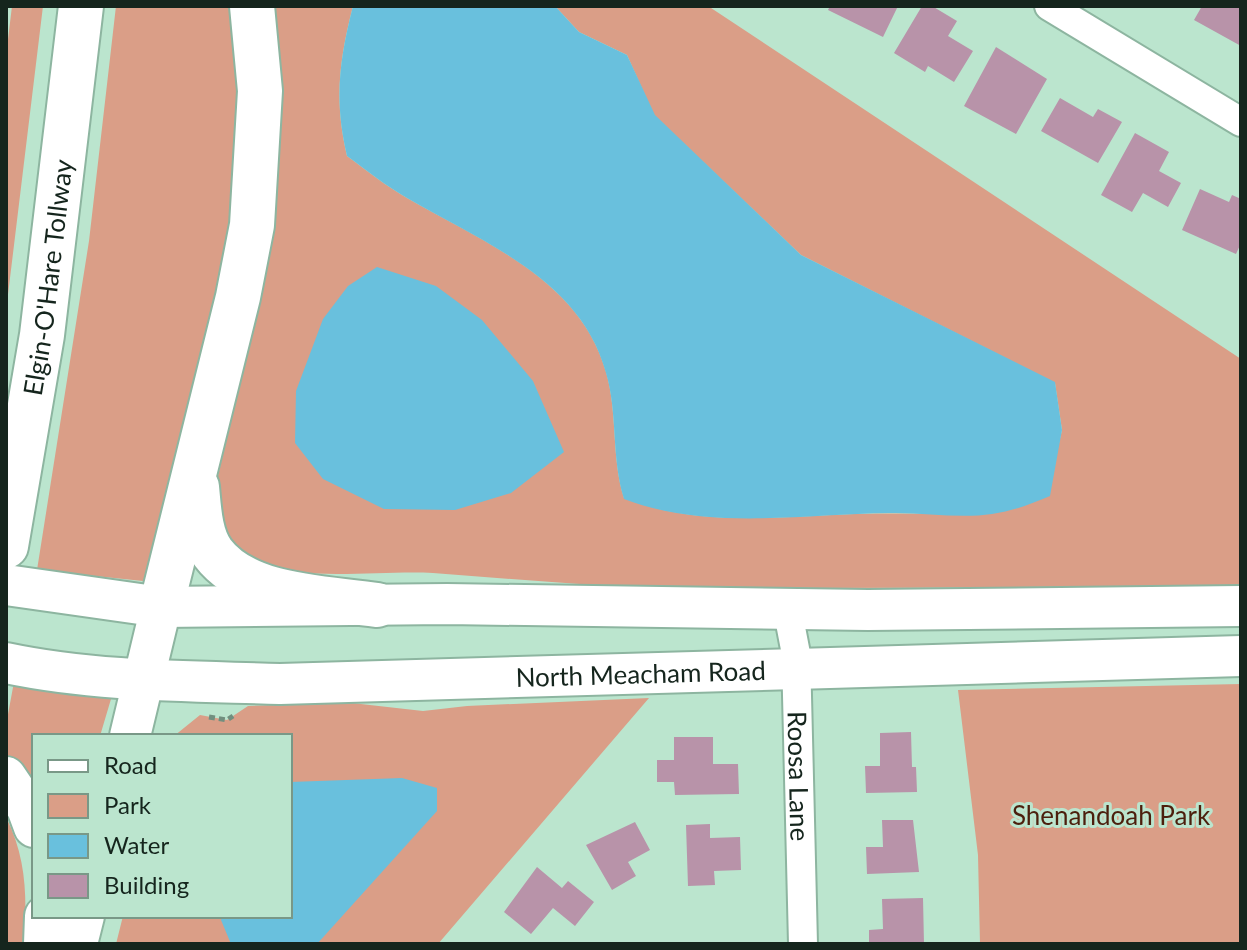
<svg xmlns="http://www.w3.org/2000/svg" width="1247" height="950" font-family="Lato,sans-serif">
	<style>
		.green { fill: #da9e87 }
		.water { fill: #69c0dd }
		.building { fill: #b893a9 }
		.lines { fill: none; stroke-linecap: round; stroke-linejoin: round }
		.minor-casing { stroke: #8db5a0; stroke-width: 32 }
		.secondary-casing { stroke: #8db5a0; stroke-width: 44 }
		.motorway-casing { stroke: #8db5a0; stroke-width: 48 }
		.path { stroke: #718f7f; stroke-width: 5; stroke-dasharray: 6 4; stroke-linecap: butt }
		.minor { stroke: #fff; stroke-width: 28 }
		.secondary { stroke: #fff; stroke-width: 40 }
		.motorway { stroke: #fff; stroke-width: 44 }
		.labels { text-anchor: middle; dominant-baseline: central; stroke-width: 6; stroke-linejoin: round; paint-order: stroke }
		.street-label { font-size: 26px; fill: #15251d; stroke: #bbe5ce }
		.park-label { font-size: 26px; fill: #4c1f0d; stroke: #bbe5ce }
	</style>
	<rect width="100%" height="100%" fill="#bbe5ce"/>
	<path class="green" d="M12,6h31l-37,305v-255z
		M116,6h113c5,47 10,93 8,140 -5,142 -53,295 -84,433l-10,2 -106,-11 52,-329z
		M273,6h80c-14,55 -19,95 -6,150 19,14 39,30 60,42 76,44 173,81 199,174 12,41 5,85 18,126 73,29 153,19 230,16 45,-1 90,0 135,0l67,-58 6,-26 -7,-47 -254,-128 -147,-140 -27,-60 -48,-23 -24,-26h153l533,353v227c-199,0 -399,4 -598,1 -70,-2 -140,-9 -210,-14 -46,-3 -129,8 -169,-8 -39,-16 -47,-42 -48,-81 22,-97 53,-196 61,-294 5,-62 2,-123 -4,-184z
		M14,682l79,9 18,8 -11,37h-66v57l-28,-35v-33z
		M1241,684v260h-261l-2,-89 -20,-165z
		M649,698l-211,246h-322l7,-28h167v-180h-116l26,-21 27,5 21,-14 95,-4 80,9 44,-5z
		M6,817c21,42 21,82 18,127h-18z"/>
	<path class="water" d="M353,6h202l24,26 48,23 28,60 146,140 254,127 7,48 -12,66c-19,8 -37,15 -58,18 -33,5 -69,-2 -103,-1 -88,1 -181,18 -265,-14 -13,-42 -6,-86 -18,-126 -25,-94 -124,-131 -199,-175 -21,-12 -41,-28 -60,-42 -13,-55 -8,-95 6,-150z
		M377,267l59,19 46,34 51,61 31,71 -53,41 -56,17 -71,-1 -61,-30 -28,-36 1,-52 27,-72 25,-33z
		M402,778l35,10v23l-120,133h-86l-10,-24 2,-4h67v-134z"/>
	<path class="building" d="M830,6h68l-15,31 -55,-27z
		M922,6h10l25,15 -9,15 25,15 -19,31 -26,-16 -3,6 -31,-19z
		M1202,6h39v40l-47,-26z
		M996,47l51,32 -31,55 -52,-28z
		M1060,98l33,19 5,-8 24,13 -24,41 -57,-32z
		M1135,133l34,19 -10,19 22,12 -13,24 -25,-14 -11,19 -31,-17z
		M1200,189l29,13 3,-7 9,4v44l-5,11 -54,-24z
		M911,732l1,35h4l1,25 -51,1 -1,-27h15v-33z
		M674,737h39v27h25l1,30 -64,1 -1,-13h-17v-22h17z
		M882,820h31l6,52 -52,2 -1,-27h17z
		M635,822l15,28 -22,12 8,14 -24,14 -26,-45z
		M710,824v14l30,-1 1,33 -27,1 1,14 -27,1 -2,-61z
		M537,867l25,21 6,-7 26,21 -19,24 -22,-18 -22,26 -27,-22z
		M923,898l1,46h-55v-14l14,-1 -1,-30z"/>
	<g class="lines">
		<g class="minor-casing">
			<g id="minor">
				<path d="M1049,6l192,116"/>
				<path id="s1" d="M787,607l9,47 7,290"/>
			</g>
		</g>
		<g class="secondary-casing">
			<g id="secondary">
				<path d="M6,585l155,22 286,-3 421,6 373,-4"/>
				<path id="s2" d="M6,663c90,19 183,18 274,21l961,-28"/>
				<path d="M130,736l31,-129"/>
				<path d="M6,777l21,31 7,19"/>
				<path d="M44,944l1,-28"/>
				<path d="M77,944l7,-28"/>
			</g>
		</g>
		<g class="motorway-casing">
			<g id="motorway">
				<path d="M197,487c2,21 3,49 16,66 34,45 112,44 164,52"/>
				<path id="s3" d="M6,546l36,-211 39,-329"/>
				<path d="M161,607l77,-310 14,-72 8,-134 -8,-85"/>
			</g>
		</g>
		<path class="path" d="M209,717l18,3 6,-4"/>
		<use href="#minor" class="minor"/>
		<use href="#secondary" class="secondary"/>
		<use href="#motorway" class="motorway"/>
	</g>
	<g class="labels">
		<g class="street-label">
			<text stroke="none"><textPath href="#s3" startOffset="272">Elgin-O'Hare Tollway</textPath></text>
			<text stroke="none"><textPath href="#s2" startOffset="636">North Meacham Road</textPath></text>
			<text stroke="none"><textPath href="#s1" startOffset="170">Roosa Lane</textPath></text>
		</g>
		<g class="park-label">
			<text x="1111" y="815">Shenandoah Park</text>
		</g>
	</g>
	<rect width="1247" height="950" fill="none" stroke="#15251d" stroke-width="16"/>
	<rect x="32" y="734" width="260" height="184" fill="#bbe5ce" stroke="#799887" stroke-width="2"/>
	<rect x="48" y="760" width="40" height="12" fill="#ffffff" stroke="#799887" stroke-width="2"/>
	<text x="104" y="774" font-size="24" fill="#15251d">Road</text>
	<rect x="48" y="794" width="40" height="24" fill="#da9e87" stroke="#799887" stroke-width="2"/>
	<text x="104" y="814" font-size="24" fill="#15251d">Park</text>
	<rect x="48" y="834" width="40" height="24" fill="#69c0dd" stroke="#799887" stroke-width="2"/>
	<text x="104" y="854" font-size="24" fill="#15251d">Water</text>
	<rect x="48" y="874" width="40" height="24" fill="#b893a9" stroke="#799887" stroke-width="2"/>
	<text x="104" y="894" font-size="24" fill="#15251d">Building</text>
</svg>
